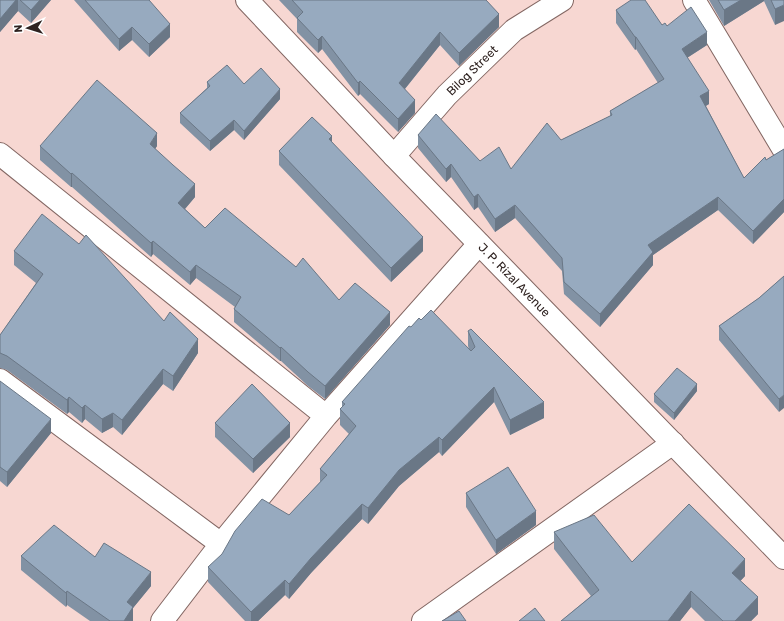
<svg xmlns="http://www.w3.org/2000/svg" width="784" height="621" font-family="Rubik,sans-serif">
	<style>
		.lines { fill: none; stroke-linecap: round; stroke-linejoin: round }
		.minor-casing { stroke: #836763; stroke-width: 24 }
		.tertiary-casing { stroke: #836763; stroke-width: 24 }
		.secondary-casing { stroke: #836763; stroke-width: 24 }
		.minor { stroke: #fff; stroke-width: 22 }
		.tertiary { stroke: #fff; stroke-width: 22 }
		.secondary { stroke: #fff; stroke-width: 22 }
		.wall { fill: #8292a4 }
		.shaded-wall { fill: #6a7786 }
		.building { fill: #97aabf; stroke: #6a7786 }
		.labels { text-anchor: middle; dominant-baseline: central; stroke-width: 3; stroke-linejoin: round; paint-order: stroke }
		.street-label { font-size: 12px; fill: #2e2220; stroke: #fff }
	</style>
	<rect width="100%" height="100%" fill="#f7d7d2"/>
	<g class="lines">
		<g class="minor-casing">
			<path id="minor" d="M694,0l90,150
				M0,154l326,262
				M0,380l221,164
				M162,621l59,-77 105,-128 153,-172
				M423,621l250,-178"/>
		</g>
		<g class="tertiary-casing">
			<g id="tertiary">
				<path id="s1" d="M394,156l53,-61 67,-65 48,-30"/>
			</g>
		</g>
		<g class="secondary-casing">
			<g id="secondary">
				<path id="s2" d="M247,0l147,156 390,402"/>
			</g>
		</g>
		<use href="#minor" class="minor"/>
		<use href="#tertiary" class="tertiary"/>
		<use href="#secondary" class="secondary"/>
	</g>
	<path class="wall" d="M0,0h51l-20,23 -13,-12 -18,21z
		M74,0h75l21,37 -21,20 -17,-17 -13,11z
		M279,0h207l13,27 -40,39 -19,-21 -35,44 10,24 -17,19 -38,-38 -2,2 -36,-47 -4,4 -21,-21v-13z
		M709,0h75l-9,25 -11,-24 -40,25z
		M616,10l46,15 5,1 40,19 -20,13 22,46 -3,2 38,72 22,-18 18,-11v63l-31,32 -35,-34 -65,45v10l-53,62 -36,-33 -2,-23 -47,-53 -20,14 -17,-25 -4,3 -23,-33 -5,5 -28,-34v-13l62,26 31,8 50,-29 49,-24v-5l48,-28 -22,-34 -1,1 -19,-27z
		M207,82l37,2 36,15 -36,41 -10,-10 -24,21 -30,-28v-10l27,-25z
		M332,142l91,109 -32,31 -112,-117v-14z
		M40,146h117l-2,3 40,48 -10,12 20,19 91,39 43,33 51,25 -65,74 -17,-13 -27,-25h-1l-46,-39v-13l1,-2 -39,-29 -6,7 -37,-31 -2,3 -79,-70h-1l-31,-27z
		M14,251l150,70 34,32 -25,38 -10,-7 -41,51 -9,-8 -11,6 -17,-14 -3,4 -13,-11 -2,2 -60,-44 -7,-2v-33l36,-52 -22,-18z
		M784,276l-5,136 -60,-72v-14l40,-28z
		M421,320l48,29 -1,-3v-15l76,87 -34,17 -16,-33 -52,54 -3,-4 -40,34 -31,38 -6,-5 -51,54 -22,26 -4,-4 -27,26h-13l-37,-39v-15l81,-52 31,-33v-13l29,-35 -9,-9v-16l2,-1v-6l69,-75z
		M0,381l51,52 -44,54 -7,-6z
		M697,391l-23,29 -20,-18v-8z
		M215,423l75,14 -37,36 -38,-36z
		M466,493l70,32 -40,29 -30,-47z
		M554,532l78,30 113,14 -5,5 18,33 -7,7h-46l-14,-14 -11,14h-119l30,-25 -37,-47z
		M21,556l74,1 56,29 -18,22v13h-43l-23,-16 -1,2 -45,-37z"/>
	<path class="shaded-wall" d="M16,0h2v11l-18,21v-13z
		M40,0h11l-20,23v-13z
		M741,0h23v1l-40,25v-16z
		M784,5v16l-9,4v-16z
		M499,14v13l-40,39v-13z
		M170,24v13l-21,20v-13z
		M132,27v13l-13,11v-12z
		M440,32v13l-41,51v-13z
		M707,32v13l-25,16v-12z
		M322,36v13l-4,4v-13z
		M635,37h1v12l-1,1z
		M360,81v13l-2,2v-13z
		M280,89v10l-36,41v-9z
		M709,91v13l-9,5v-13z
		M415,100v13l-17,19v-13z
		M234,120v10l-24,21v-10z
		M157,133v13l-7,11v-13z
		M332,136v14l-3,-11z
		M451,164v13l-5,5v-13z
		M72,173v14h-1v-13z
		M195,184v13l-17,20v-14z
		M478,194v13l-4,3v-13z
		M718,197v13l-65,45v10l-53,62v-13l48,-69z
		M784,199v13l-31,32v-13z
		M515,205v13l-20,14v-13z
		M423,237v14l-32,31v-14z
		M153,241v13l-2,3v-14z
		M196,265v13l-6,7v-13z
		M390,312v13l-65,74v-13z
		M198,339v14l-25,38v-15z
		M281,347v14h-1v-13z
		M163,369v15l-41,51v-15z
		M697,384v7l-23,29v-7z
		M494,387v15l-52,54v-16z
		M784,395v13l-5,4v-13z
		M69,397v15l-2,2v-14z
		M544,402v16l-34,17v-15z
		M85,405v14l-3,4v-15z
		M113,413v14l-11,6v-14z
		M51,419v14l-44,54v-15z
		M290,423v14l-37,36v-14z
		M439,437v15l-40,34 -31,38v-16l31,-38z
		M362,504v15l-51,54 -22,26v-15l22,-26z
		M536,511v14l-40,29v-14z
		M745,559v17l-13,14v-17z
		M151,572v14l-18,22v13h-9l3,-19z
		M285,580v15l-27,26h-7v-9z
		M67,591v14l-1,2v-14z
		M691,591v16l-11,14h-12z
		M758,597v17l-7,7h-16z"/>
	<path class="building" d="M0,0h16l-16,19z
		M20,0h20l-9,10z
		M85,0h64l21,24 -21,20 -17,-17 -13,12z
		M292,0h194l13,14 -40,39 -19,-21 -41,51 16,17 -17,19 -38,-38 -2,2 -36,-47 -4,4 -21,-22 6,-6z
		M631,0h14l17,25 3,-2 2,3 24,-19 16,25 -25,17 27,42 -9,5 44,82 21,-21 1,3 18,-11v50l-31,32 -35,-34 -70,48 5,7 -53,62 -36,-32 -2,-24 -47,-53 -20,14 -17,-25 -4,3 -23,-33 -5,5 -28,-34 18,-21 44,47 19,-14 12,22 36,-46 14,17 51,-25 -2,-4 54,-32 -28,-42h-1l-19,-27z
		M718,0h23l-17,10z
		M771,0h13v5l-9,4z
		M227,65l17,19 17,-16 19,21 -36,42 -10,-11 -24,21 -30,-28 30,-27 -3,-4z
		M97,80l60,53 -7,11 23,21 22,19 -17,19 27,25 20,-20 71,59 7,-9 36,42 16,-17 35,29 -65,74 -17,-14 -27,-25 -1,1 -46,-39 7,-12 -45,-32 -6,7 -37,-31 -2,2 -79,-70 -1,1 -31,-28z
		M312,117l20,19 -3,3 94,98 -32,31 -112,-117z
		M42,214l37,30 7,-9 78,86 6,-9 28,27 -25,37 -10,-7 -41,51 -9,-7 -11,6 -17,-14 -3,3 -13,-11 -2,3 -60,-44 -7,-3v-18l43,-61 -29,-23z
		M784,276v119l-5,4 -60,-73 40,-28z
		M431,310l40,41 4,-4 -7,-16 3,-2 73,73 -34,18 -16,-33 -52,53 -3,-3 -40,33 -31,38 -6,-4 -51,54 -22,26 -4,-4 -34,32 -43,-45 14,-13 13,-23 27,-32 27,16 38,-40 -7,-6 36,-43 -16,-17 5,-5 -3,-2 67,-76 2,1 8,-9 2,2z
		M677,368l20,16 -23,29 -20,-19z
		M0,381l51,38 -44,53 -7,-5z
		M252,384l38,39 -37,36 -38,-36z
		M508,467l28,44 -40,29 -30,-47z
		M689,504l56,55 -13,14 26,24 -23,24h-12l-32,-30 -23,30h-107l38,-31 -45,-58 40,-17 38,47z
		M54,525l41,32 9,-14 47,29 -24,30 6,5 -9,14h-14l-43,-30 -1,2 -45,-37z
		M535,608l10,13h-26z
		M459,611l7,10h-24z"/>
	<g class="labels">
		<g class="street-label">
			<text stroke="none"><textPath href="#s1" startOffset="116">Bilog Street</textPath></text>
			<text stroke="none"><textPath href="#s2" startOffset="387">J. P. Rizal Avenue</textPath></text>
		</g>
	</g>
	<g transform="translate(28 28) rotate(266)" stroke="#ffffff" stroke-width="3" paint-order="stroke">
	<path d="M0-3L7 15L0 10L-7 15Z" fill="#2e2220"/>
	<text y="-6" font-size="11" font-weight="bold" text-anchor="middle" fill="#2e2220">N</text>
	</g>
</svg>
